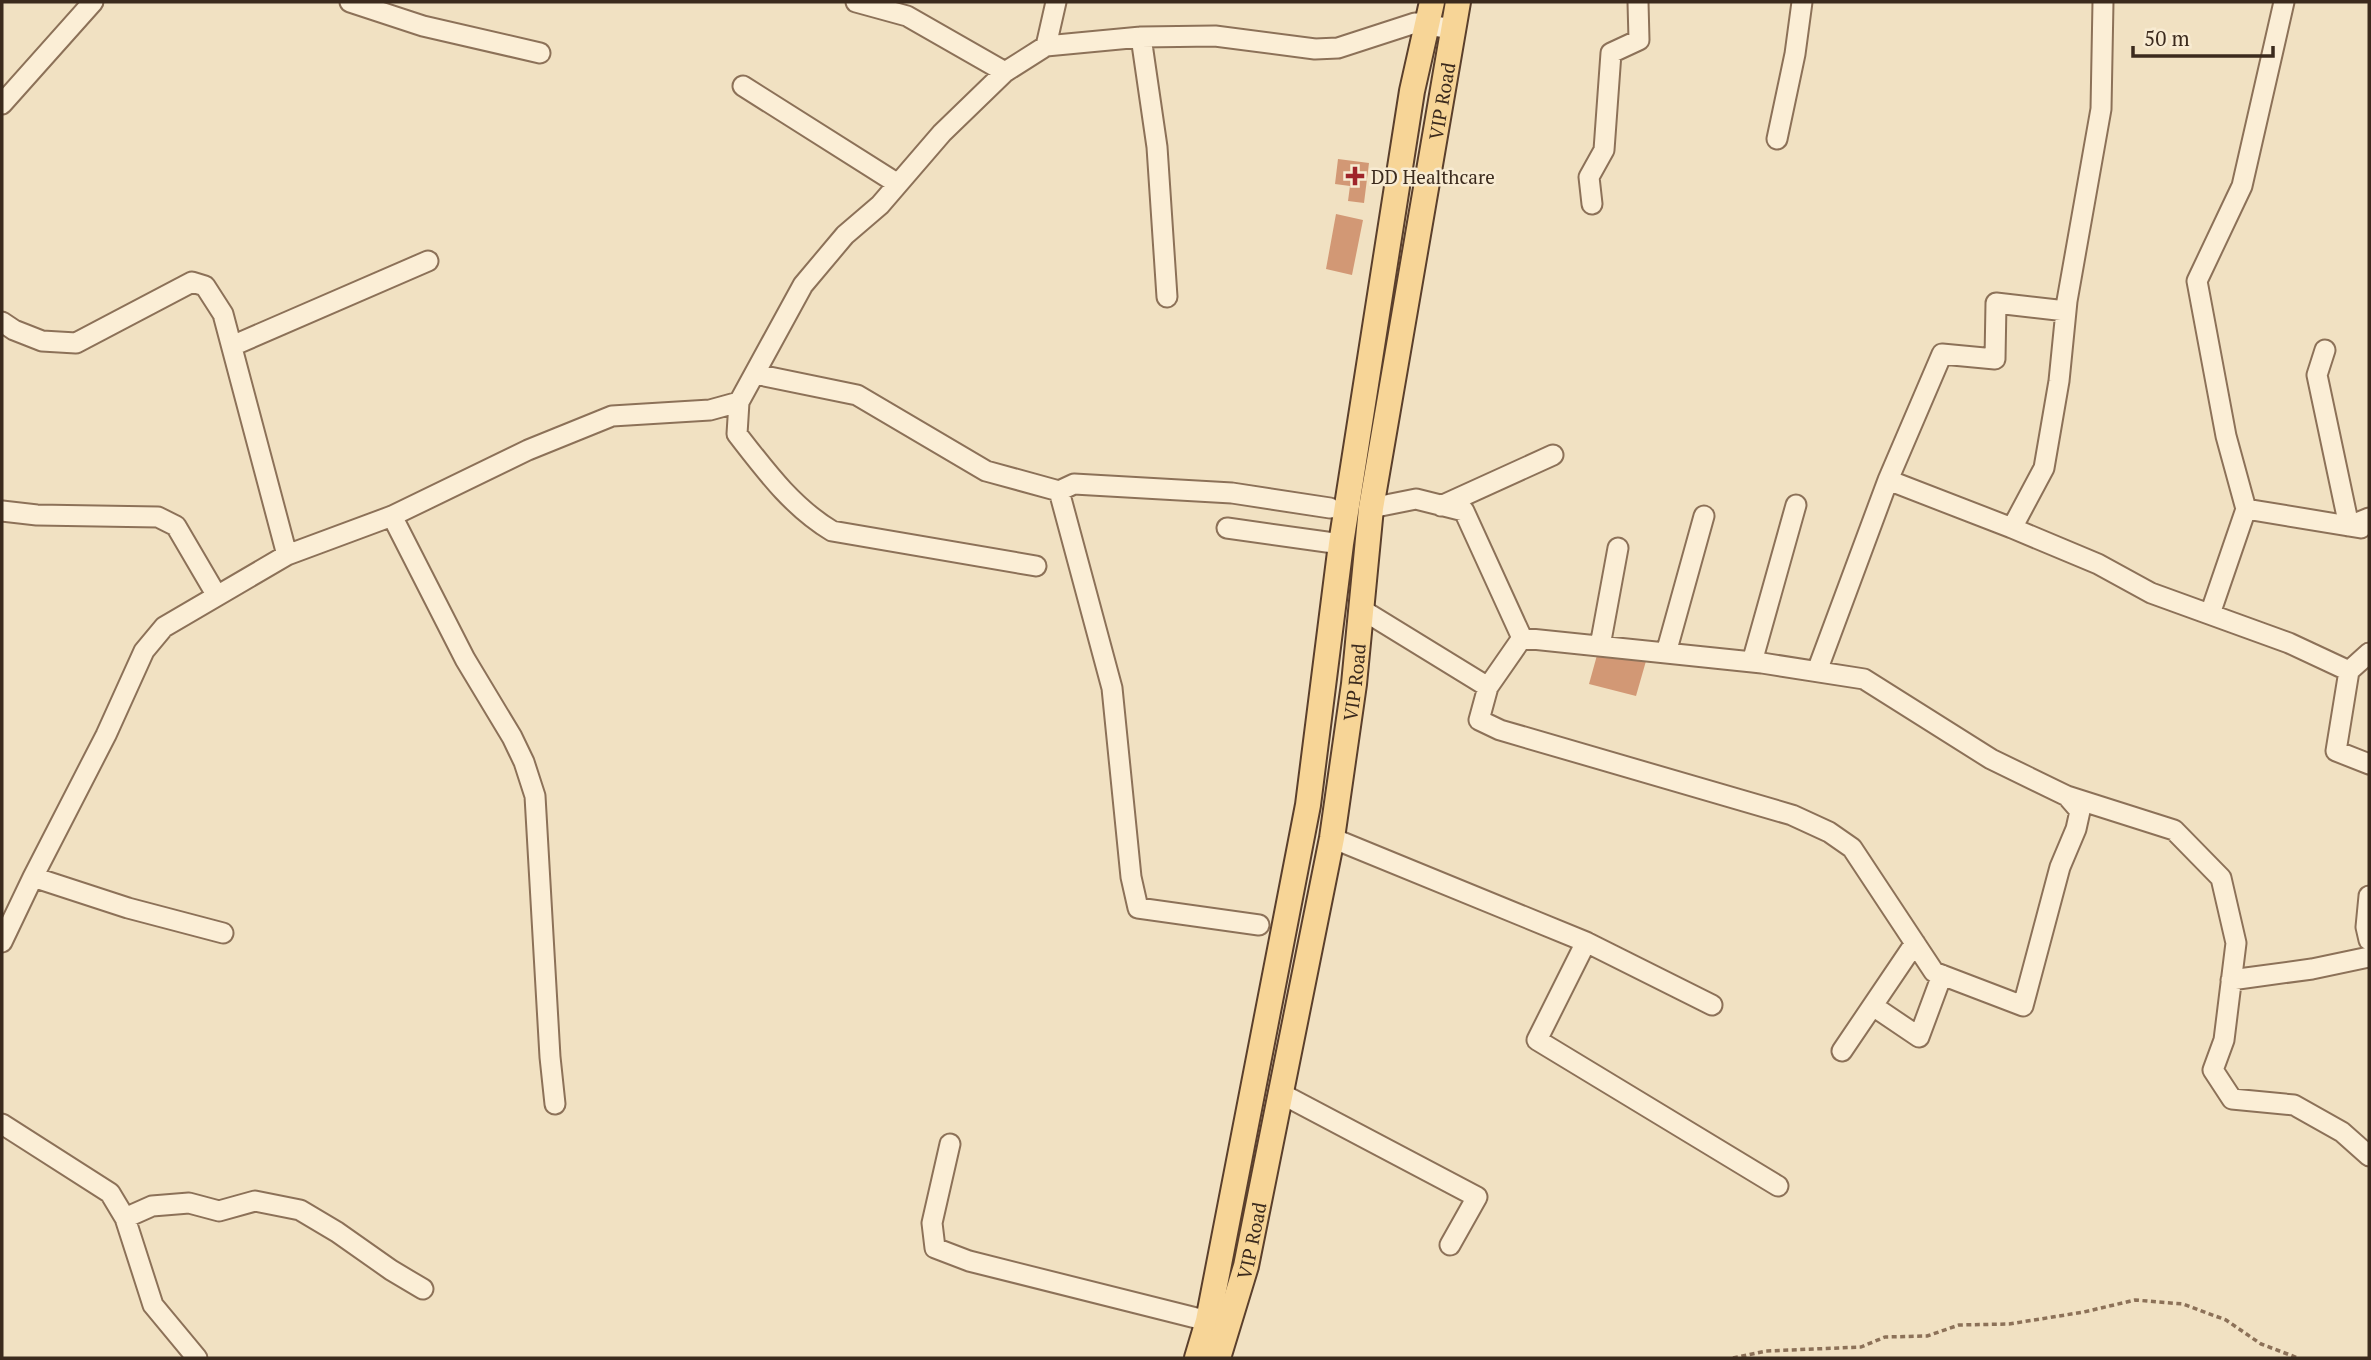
<svg xmlns="http://www.w3.org/2000/svg" width="2371" height="1360" font-family="'PT Serif',serif">
	<style>
		.building { fill: #d29875 }
		.lines { fill: none; stroke-linecap: round; stroke-linejoin: round }
		.minor-casing { stroke: #8c7158; stroke-width: 23 }
		.major-casing { stroke: #5a3f2c; stroke-width: 28 }
		.path { stroke: #8c7158; stroke-width: 3.5; stroke-dasharray: 5 3.5; stroke-linecap: butt }
		.minor { stroke: #fbeed6; stroke-width: 19 }
		.major { stroke: #f7d597; stroke-width: 24 }
		.poi-dot { fill: #9f242a; stroke: #f8ebd2; stroke-width: 2.5 }
		.labels { text-anchor: middle; dominant-baseline: central; stroke-width: 5; stroke-linejoin: round; paint-order: stroke }
		.street-label { font-size: 19px; fill: #3b2a1d; stroke: #f8ebd2 }
		.poi-label { font-size: 19px; fill: #3b2a1d; stroke: #f8ebd2; text-anchor: start }
	</style>
	<rect width="100%" height="100%" fill="#f1e1c2"/>
	<path class="building" d="M1338,159l31,4 -5,40 -16,-2 2,-15 -15,-2z
		M1336,214l27,6 -11,55 -26,-6z
		M1599,648l47,13 -10,35 -47,-12z"/>
	<g class="lines">
		<g class="minor-casing">
			<path id="minor" d="M350,2l73,24 117,27
				M856,2l51,14 98,56
				M2103,2l-2,107 -34,192 -8,80 -15,87 -32,60 86,36 53,29 138,50 60,28 -13,80 33,13
				M1141,37l16,110 10,150
				M1046,46l10,-44
				M743,86l155,98
				M2,104l91,-102
				M1777,139l18,-85 7,-52
				M1592,204l-3,-27 15,-27 7,-97 28,-13 -1,-38
				M2,322l12,8 28,11 34,2 116,-61 13,4 18,28 64,241
				M232,346l196,-85
				M2325,350l-8,25 32,151 20,-8
				M755,374l102,21 129,76 73,20 15,-7 158,9 98,15
				M739,402l-2,32c28,36 55,73 95,97l204,35
				M1059,491l53,197 19,189 7,31 121,17
				M1441,506l112,-51
				M1371,508l45,-9 48,12 58,127
				M2246,509l115,19
				M2,511l35,4 121,2 18,9 41,70
				M392,516l73,143 47,78 12,25 11,34 15,261 5,47
				M1227,528l114,16
				M2012,528l-124,-48 54,-126 53,5 1,-56 70,8
				M1361,609l127,78 34,-49 240,25 102,16 127,80 76,37 107,34 47,48 15,65 -12,97 -11,30 19,29 62,6 48,27 27,24
				M2210,614l36,-105 -20,-73 -29,-155 45,-95 42,-184
				M1600,646l18,-98
				M1666,653l38,-137
				M1752,662l44,-157
				M1817,671l71,-191
				M2349,671l20,-18
				M1488,687l-9,33 21,10 292,85 37,17 23,16 82,124 89,34 37,-139 16,-38 4,-18 -13,-15
				M1332,838l254,104 -49,98 241,146
				M33,877l95,31 95,25
				M2369,896l-3,31 3,13
				M2,942l31,-65 73,-142 38,-84 20,-24 123,-72 105,-39 136,-66 84,-34 98,-6 29,-8 64,-117 42,-50 35,-30 62,-72 63,-61 41,-26 95,-9 74,-1 100,13 23,-1 77,-25 38,6
				M1586,942l126,63
				M2231,980l81,-11 57,-12
				M1873,1006l46,31 23,-62
				M1842,1051l73,-108
				M1280,1093l197,104 -27,48
				M2,1124l108,69 15,25 28,87 44,53
				M950,1144l-18,79 3,25 34,13 239,60
				M125,1218l27,-12 37,-3 30,8 36,-10 45,9 37,22 54,38 32,19"/>
		</g>
		<g class="major-casing">
			<g id="major">
				<path d="M1197,1358l11,-37 100,-516 33,-261 71,-453 20,-89"/>
				<path id="s1" d="M1218,1358l28,-92 86,-428 22,-154 17,-176 87,-506"/>
			</g>
		</g>
		<path class="path" d="M1733,1358l33,-7 95,-4 24,-10 42,-1 32,-11 50,-1 75,-12 51,-12 48,4 43,16 35,24 37,14"/>
		<use href="#minor" class="minor"/>
		<use href="#major" class="major"/>
	</g>
	<path class="poi-dot" d="M1351.5 165.5h7v7h7v7h-7v7h-7v-7h-7v-7h7z"/>
	<g class="labels">
		<g class="street-label">
			<text stroke="none"><textPath href="#s1" startOffset="1278">VIP Road</textPath></text>
			<text stroke="none"><textPath href="#s1" startOffset="690">VIP Road</textPath></text>
			<text stroke="none"><textPath href="#s1" startOffset="122">VIP Road</textPath></text>
		</g>
		<g class="poi-label">
			<text x="1371" y="176">DD Healthcare</text>
		</g>
	</g>
	<rect width="2371" height="1360" fill="none" stroke="#3b2a1d" stroke-width="7"/>
	<path d="M2133 46v10h140v-10" fill="none" stroke="#3b2a1d" stroke-width="3.5"/>
	<text x="2144" y="46" font-size="21" fill="#3b2a1d" stroke="#f8ebd2" stroke-width="5" paint-order="stroke">50 m</text>
</svg>
